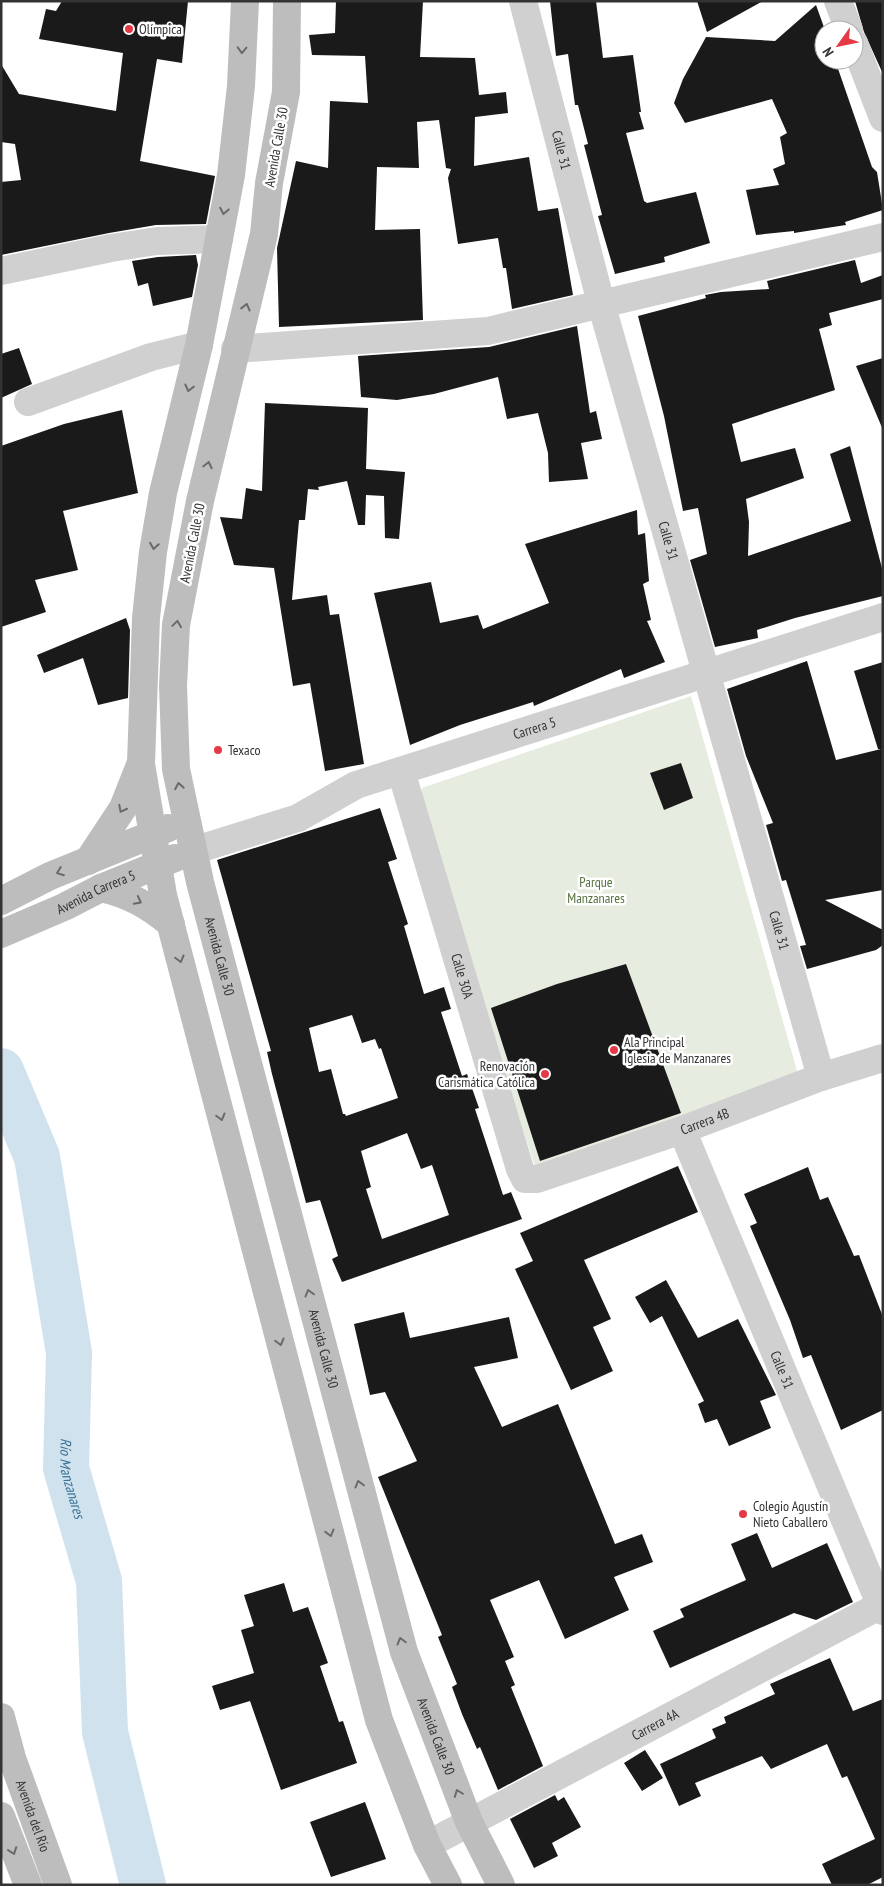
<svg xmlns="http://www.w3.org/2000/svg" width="884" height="1886" font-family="'PT Sans Narrow',sans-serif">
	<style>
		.green { fill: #e6ecdf }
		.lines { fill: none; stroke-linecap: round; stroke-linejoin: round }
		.river { stroke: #cfe2ee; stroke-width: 46 }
		.building { fill: #1a1a1a; fill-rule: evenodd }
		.street { stroke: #d0d0d0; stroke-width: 28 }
		.secondary { stroke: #bdbdbd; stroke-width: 28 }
		.oneway { stroke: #6a6a6a }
		.poi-dot { fill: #e63946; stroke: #fff; stroke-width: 2 }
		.labels { text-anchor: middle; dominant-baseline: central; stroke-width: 5; stroke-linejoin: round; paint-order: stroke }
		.poi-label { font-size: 14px; fill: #333; stroke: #fff; text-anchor: start }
		.street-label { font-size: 14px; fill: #333; stroke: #fff }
		.park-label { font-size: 14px; fill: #56703f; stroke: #fff }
		.water-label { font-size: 15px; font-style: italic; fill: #3f7597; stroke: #fff }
	</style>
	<rect width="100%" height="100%" fill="#fff"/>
	<path class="green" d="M691,696l108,382 -264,89 -115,-359 2,-20z"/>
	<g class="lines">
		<path class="river" id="s1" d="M1,1071l36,86 32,196 -3,115 33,113 6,151 38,153"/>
	</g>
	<path class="building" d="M62,1h126l-6,62 -25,-4 -17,102 75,15 -9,48 -50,1 -47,8 -108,22v-73l20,-2 -6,-36 -14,-2v-78l18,30 97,17 7,-58 -84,-14 7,-30 10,2z
		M336,1h87l-3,56 55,1 4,37 27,-3 2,21 -33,4 -1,49 55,-9 9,54 20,-3 15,87 -61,14 -6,-41h-3l-5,-30 -40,6 -10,-66 3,-9 -5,-1 -7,-48 -22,2 2,46 -42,-1 -2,63 45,-1 3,91 -144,7 -2,-79 19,-87 32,7 2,-67 38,2 -3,-47 -53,-1 -3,-20 26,-2z
		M550,1h46l7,57 30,-3 8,57h-2l5,17 -18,4 18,68 3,2 49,-11 14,51 -46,14 1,5 -50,12 -17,-58 4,-1 -18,-70 4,-1 -10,-39h-3l-7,-51 -12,2z
		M697,1h66l-56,31z
		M855,1h28v73l-19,-42z
		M816,5l9,25 -1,30h11l37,107 5,5 6,38 -38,12 1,3 -52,8v-2l-38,4 -10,-45 33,-5 -6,-16 12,-5 -5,-27 7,-4 -15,-34 -87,24 -11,-20 9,-24 23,-42 69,4z
		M196,255l2,10 -6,32 -39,9 -5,-23 -10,3 -6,-25 26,-4z
		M855,260l6,23 22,-8v24l-54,14 3,12 -13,4 16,61 -103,34 9,38 54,-14 9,30 -58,21 3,23 -1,34 103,-35 -21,-67 20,-8 33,126v24l-88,22 -38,12 1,8 -43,9 -25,-87 17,-6 -9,-46 -15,3 -19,-95 -26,-100 68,-18 -1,-3 16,-3 48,-3 -2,-8z
		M577,326l13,87 6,-2 6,28 -21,4 7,36 -39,3 -1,-29 -10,-40 -31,6 -9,-42 -64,17 -37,6 -36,-3 -3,-41 131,-9z
		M19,348l13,36 -31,14v-44z
		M883,358v72l-27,-64z
		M265,403l103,5 -2,61 39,3 -6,67 -14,-1 -1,-42 -18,-1 -1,30h-7l-11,-44 -29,6 1,3 -11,-1 -3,31h-6l-7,80 35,-5 3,20 9,-1 25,150 -39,7 -15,-88 -17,3 -19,-118 -40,-3 -14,-48 22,2 4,-31 16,3z
		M122,410l16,83 -75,18 15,59 -43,10 11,32 -45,15v-181l63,-22z
		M637,510l1,25 7,-2 4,48 -6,3 8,36 -4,1 18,41 -41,16 -3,-9 -87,37 -1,-4 -73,23 -50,20 -36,-152 57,-11 9,41 38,-8 5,14 66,-26 -24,-59z
		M126,618l4,12 -2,68 -30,7 -15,-47 -39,15 -7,-18z
		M807,661l29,99 45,-11h-3l-24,-78 29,-9v228l-58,10 58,30v15l-7,5 -69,19 -7,-23 6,-1 -20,-65 -4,1 -16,-56 7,-2 -27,-67 -19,-67z
		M681,763l12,35 -29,12 -14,-37z
		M380,808l17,51 -9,3 20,62 -4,2 20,68 20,-7 7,22 -10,3 21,64 5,-2 12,34 -4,1 28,86 8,-3 11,27 -180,63 -10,-23 6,-3 -18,-56 -14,3 -34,-129 -5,-22 4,-1 -54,-191zM352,1015l10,28 13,-4 4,10 2,-1 17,50 -52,18 -1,-2h-2l-12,-45 -12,3 -10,-44zM407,1133l14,36 11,-4 17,50 -67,24 -16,-50 5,-2 -10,-36z
		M626,964l55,149 -141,48 -49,-153 66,-24z
		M678,1166l20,46 -114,48 27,59 -18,8 20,44 -42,19 -56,-121 18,-8 -13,-28z
		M808,1167l12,33 8,-3 26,59 5,-1 24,62v93l-42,20 -30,-75 -8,3 -13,-38 -40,-94 7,-3 -13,-29z
		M666,1280l32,58 40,-19 38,76 -16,6 11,27 -42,18 -12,-27 -12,4 -7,-19 6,-3 -42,-85 -12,7 -15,-26z
		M404,1312l6,26 99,-21 9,41 -44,9 28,60 56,-23 57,140 27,-10 11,28 -39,15 15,33 -64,29 -26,-59 -49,20 24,57 -9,4 10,24 -4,2 32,79 -45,24 -18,-43 -3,2 -15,-35 -10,-27 5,-3 -19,-47 4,-2 -64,-158 39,-16 -32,-69 -15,3 -16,-71z
		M757,1533l15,35 55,-25 26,59 -37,18 -22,-7 -124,55 -17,-37 31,-14 -4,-8 66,-29 -15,-36z
		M284,1583l9,29 15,-5 20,56 -8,3 19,56 4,-1 14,42 -76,27 -31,-89 -30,9 -8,-24 42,-13 -13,-43 13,-4 -10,-31z
		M830,1658l23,53 30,-12v178l-16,8h-35l-10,-21 53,-25 -28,-63 -5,2 -15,-34 -56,25 -9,-13 -67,27 6,13 -22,10 -19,-42 56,-26 -4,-9 14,-6 -2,-6 51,-23 -5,-10z
		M645,1750l18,28 -21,13 -18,-28z
		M555,1795l3,6 6,-4 17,30 -29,16 6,13 -24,12 -24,-49z
		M365,1802l21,57 -55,18 -21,-55z"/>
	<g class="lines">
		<g class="street">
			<path id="s2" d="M523,1l78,302 220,774"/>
			<path d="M838,1l11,29"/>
			<path d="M854,43l29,75"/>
			<path d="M1,271l110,-23 46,-7 62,-2"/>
			<path d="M235,349l253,-18 395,-94"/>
			<path d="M28,402l123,-45 48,-12"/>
			<path id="s3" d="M401,771l119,398 5,10h12l145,-49 139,-53 62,-19"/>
			<path id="s4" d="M192,851l106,-33 58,-33 527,-168"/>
			<path id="s5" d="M682,1130l201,481"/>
			<path id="s6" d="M427,1845l456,-241"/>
		</g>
		<g class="secondary">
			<path d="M245,1l-4,85 -10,89 -32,170 -36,148 -10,59 -7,66 -5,146 22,131 216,825 48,125 21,40"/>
			<path id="s7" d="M287,1l-1,91 -17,91 -5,51 -64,267 -24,124 -3,61 3,83 24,113 204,770 65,170 32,63"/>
			<path d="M88,861l35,-53 17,-43"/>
			<path d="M101,888c28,6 48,18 70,36"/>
			<path d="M1,901l49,-25 118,-48"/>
			<path id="s8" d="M1,934l63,-27 37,-19 74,-30"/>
			<path id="s9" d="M1,1717l11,41 46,127"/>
			<path d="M1,1816l27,69"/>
		</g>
	</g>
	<defs><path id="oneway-chevron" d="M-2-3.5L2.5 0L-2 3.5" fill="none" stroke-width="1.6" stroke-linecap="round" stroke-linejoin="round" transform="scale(1.25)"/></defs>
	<g class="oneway">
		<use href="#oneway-chevron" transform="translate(242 50) rotate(92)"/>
		<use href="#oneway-chevron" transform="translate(224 211) rotate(101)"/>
		<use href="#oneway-chevron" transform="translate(246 307) rotate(-76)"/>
		<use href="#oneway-chevron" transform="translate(189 388) rotate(104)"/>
		<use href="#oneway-chevron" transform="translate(208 465) rotate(-77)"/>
		<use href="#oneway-chevron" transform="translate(154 546) rotate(99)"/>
		<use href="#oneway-chevron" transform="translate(177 624) rotate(-82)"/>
		<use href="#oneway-chevron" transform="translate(179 786) rotate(-100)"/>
		<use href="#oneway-chevron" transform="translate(122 809) rotate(117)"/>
		<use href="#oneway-chevron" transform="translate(60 872) rotate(159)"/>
		<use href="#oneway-chevron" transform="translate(138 901) rotate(28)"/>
		<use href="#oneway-chevron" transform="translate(180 959) rotate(75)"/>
		<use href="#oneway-chevron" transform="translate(221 1117) rotate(75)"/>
		<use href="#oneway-chevron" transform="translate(309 1293) rotate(-105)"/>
		<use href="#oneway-chevron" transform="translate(280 1342) rotate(75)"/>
		<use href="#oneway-chevron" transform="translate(359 1484) rotate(-105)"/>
		<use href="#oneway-chevron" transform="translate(330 1533) rotate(75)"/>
		<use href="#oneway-chevron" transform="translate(401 1641) rotate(-105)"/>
		<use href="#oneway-chevron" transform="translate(458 1793) rotate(-111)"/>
		<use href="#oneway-chevron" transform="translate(13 1851) rotate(70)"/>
	</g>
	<g class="poi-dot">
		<circle cx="129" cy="29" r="5"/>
		<circle cx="218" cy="750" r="5"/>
		<circle cx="614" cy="1050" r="5"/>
		<circle cx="545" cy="1074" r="5"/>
		<circle cx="743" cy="1514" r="5"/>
	</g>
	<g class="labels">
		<g class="poi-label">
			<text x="139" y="29">Olímpica</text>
			<text x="228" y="750">Texaco</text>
			<text x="624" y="1042">Ala Principal<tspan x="624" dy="16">Iglesia de Manzanares</tspan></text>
			<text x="535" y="1066" text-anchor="end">Renovación<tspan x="535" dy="16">Carismática Católica</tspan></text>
			<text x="753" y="1506">Colegio Agustín<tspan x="753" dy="16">Nieto Caballero</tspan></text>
		</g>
		<g class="street-label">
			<text transform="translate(276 147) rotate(-80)">Avenida Calle 30</text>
			<text stroke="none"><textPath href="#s2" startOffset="154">Calle 31</textPath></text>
			<text stroke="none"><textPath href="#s2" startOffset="559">Calle 31</textPath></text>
			<text transform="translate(192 543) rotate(-79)">Avenida Calle 30</text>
			<text stroke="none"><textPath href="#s4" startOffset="365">Carrera 5</textPath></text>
			<text stroke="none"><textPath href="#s8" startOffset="104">Avenida Carrera 5</textPath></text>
			<text stroke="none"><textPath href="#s2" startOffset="964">Calle 31</textPath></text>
			<text stroke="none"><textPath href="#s7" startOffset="972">Avenida Calle 30</textPath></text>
			<text stroke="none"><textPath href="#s3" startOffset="214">Calle 30A</textPath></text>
			<text stroke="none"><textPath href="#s3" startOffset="616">Carrera 4B</textPath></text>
			<text stroke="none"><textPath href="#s7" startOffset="1378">Avenida Calle 30</textPath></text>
			<text stroke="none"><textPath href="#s5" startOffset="260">Calle 31</textPath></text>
			<text stroke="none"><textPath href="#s6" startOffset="258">Carrera 4A</textPath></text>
			<text stroke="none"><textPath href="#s7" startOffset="1782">Avenida Calle 30</textPath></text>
			<text stroke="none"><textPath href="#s9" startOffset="104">Avenida del Río</textPath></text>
		</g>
		<g class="park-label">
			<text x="596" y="882">Parque<tspan x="596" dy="16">Manzanares</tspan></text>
		</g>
		<g class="water-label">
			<text stroke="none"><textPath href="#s1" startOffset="418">Río Manzanares</textPath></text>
		</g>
	</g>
	<rect width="884" height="1886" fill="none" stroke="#333333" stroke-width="5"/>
	<g transform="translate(839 45) rotate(237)"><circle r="24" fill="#ffffff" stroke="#adadad"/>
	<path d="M0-4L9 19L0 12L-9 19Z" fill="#e63946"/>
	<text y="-8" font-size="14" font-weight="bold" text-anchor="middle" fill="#333333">N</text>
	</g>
</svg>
